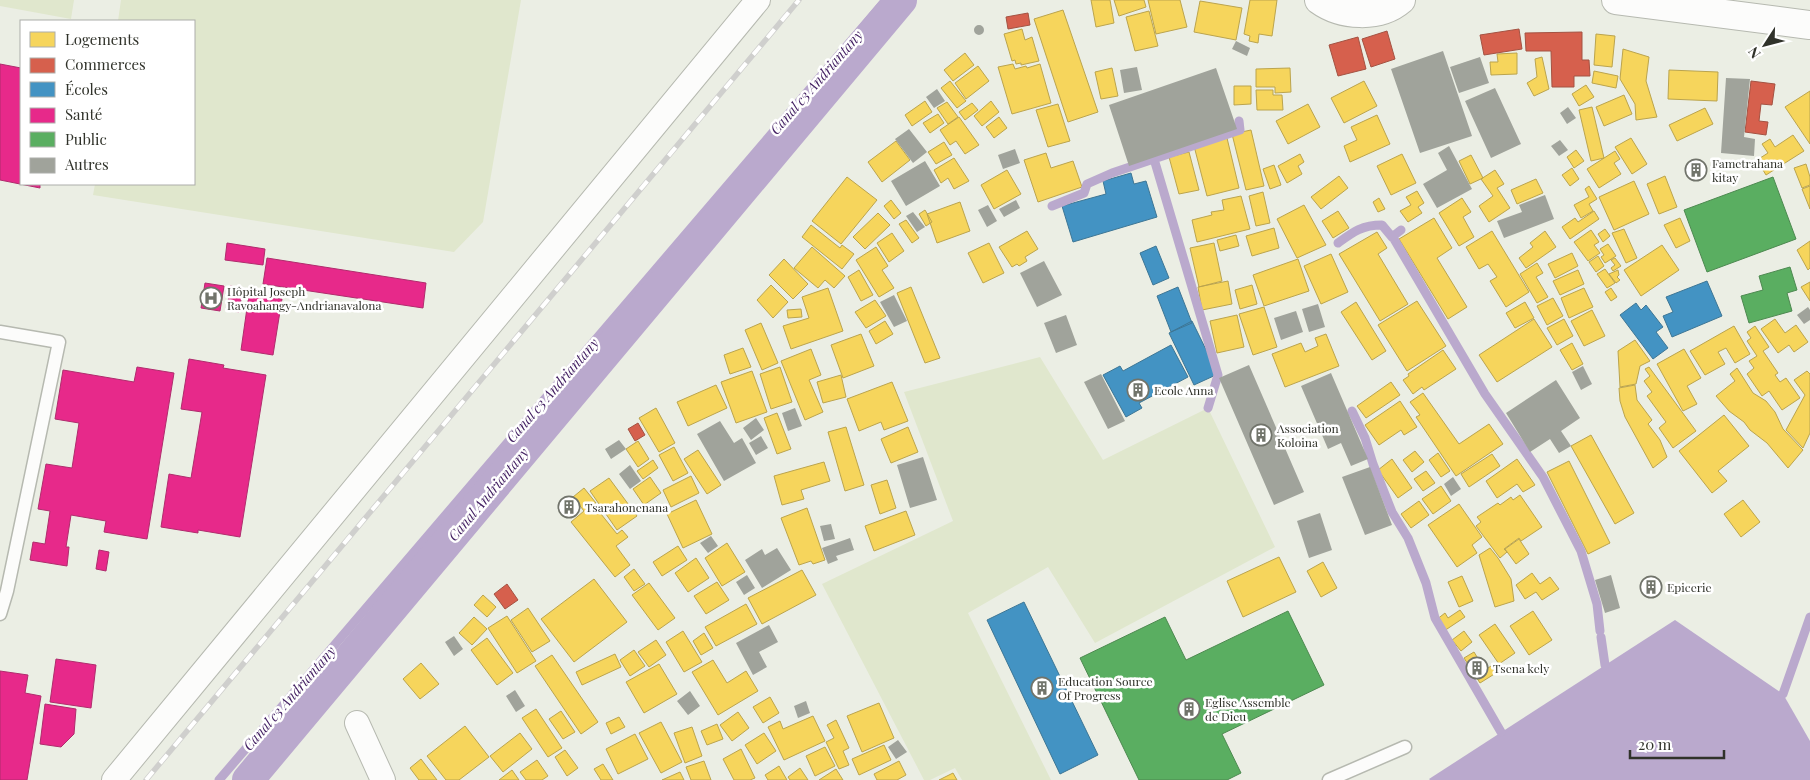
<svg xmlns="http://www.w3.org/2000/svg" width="1810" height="780" font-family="'Playfair Display',serif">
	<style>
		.green { fill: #e0e7cd }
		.water { fill: #baa9cd }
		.homes { fill: #f6d55c; stroke: #bba44d }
		.shops { fill: #d6604d; stroke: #a45242 }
		.schools { fill: #4393c3; stroke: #3d7695 }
		.health { fill: #e7298a; stroke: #b02c6d }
		.public { fill: #5aae61; stroke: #4d8950 }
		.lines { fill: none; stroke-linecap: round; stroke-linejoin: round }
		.stream { stroke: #baa9cd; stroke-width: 9 }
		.canal { stroke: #baa9cd; stroke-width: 32 }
		.building { fill: #a0a39b }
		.lane-casing { stroke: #b6b9b0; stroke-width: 15 }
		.street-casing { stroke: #b6b9b0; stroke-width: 26 }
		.secondary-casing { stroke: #b6b9b0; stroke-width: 30 }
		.lane { stroke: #fcfcfb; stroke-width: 12 }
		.street { stroke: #fcfcfb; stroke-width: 24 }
		.secondary { stroke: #fcfcfb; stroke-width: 28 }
		.rail-casing { stroke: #cfcfcd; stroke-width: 5.5 }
		.rail { stroke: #fff; stroke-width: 4; stroke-dasharray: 11; stroke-linecap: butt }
		.labels { text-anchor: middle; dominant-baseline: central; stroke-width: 5; stroke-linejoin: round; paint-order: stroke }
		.poi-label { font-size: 12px; fill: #30322a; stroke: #fff; text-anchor: start }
		.water-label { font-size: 14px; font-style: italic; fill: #401d60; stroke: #fff }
	</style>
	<rect width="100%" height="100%" fill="#ebeee4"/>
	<path class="green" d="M0,0h74l-3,19 -71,-13z
		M121,0h400l-38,222 -29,30 -361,-57 2,-11h99v-163h-76z
		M1040,357l63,103 105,-52 67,139 -180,96 -47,-76 -80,46 83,167h-89l-7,-12 -25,12h-6l-102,-196 131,-63 -49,-129z"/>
	<path class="water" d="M1675,620l108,74 27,47v39h-380l-1,-1z"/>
	<path class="homes" d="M1091,0h19l4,23 -18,4z
		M1114,0h30l2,7 -27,9z
		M1148,0h32l7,27 -31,7z
		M1250,0h27l-5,36 -13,-2 -1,9 -9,-2 1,-5 -6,-2z
		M1200,1l42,7 -6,32 -42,-8z
		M1063,10l35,102 -30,10 -34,-103z
		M1149,11l9,35 -23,5 -9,-34z
		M1022,29l3,11 7,-3 7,24 -18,4v-2l-5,1 -1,-4 -3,1 -8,-27z
		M1596,34l19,2 -3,31 -18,-2z
		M1623,49l26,8 -3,24 11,36 -21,3 -1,-16 -15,-25z
		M965,53l9,12 -21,16 -9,-11z
		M1517,53v21l-26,1 -1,-13h8l-1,-8z
		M1542,57l7,32 -15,7 -7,-13 10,-6 -2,-18z
		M1013,64l2,5 11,-3 1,2 13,-4 11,39 -39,11 -14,-47z
		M978,66l11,15 -23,18 -11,-16z
		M1112,68l6,28 -17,3 -6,-27z
		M1290,68l1,24 -16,1v-6h-19v-18z
		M1669,70l49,2 -1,29 -49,-2z
		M1594,71l24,5 -2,12 -24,-5z
		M950,81l16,20 -9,7 -16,-20z
		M1364,81l13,25 -33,17 -13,-25z
		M1586,85l8,12 -15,9 -7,-12z
		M1234,86h17v18l-17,1z
		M1256,90h17v5h9l1,15h-26z
		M1810,91v53l-25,-37z
		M1624,95l8,19 -28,12 -8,-19z
		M925,101l7,11 -20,14 -7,-11z
		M991,101l8,11 -17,14 -8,-10z
		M947,102l11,15 -10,7 -11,-16z
		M972,103l6,7 -13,10 -6,-8z
		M1058,104l12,37 -22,6 -12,-37z
		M1308,104l12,23 -32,17 -12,-23z
		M1592,107l12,51 -13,3 -12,-51z
		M1705,108l8,16 -36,17 -8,-16z
		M938,114l6,9 -14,10 -7,-10z
		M1377,115l13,29 -40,18 -6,-16 13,-6 -6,-13z
		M959,117l20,28 -14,9 -9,-13 -6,4 -10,-15z
		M999,117l8,11 -13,10 -8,-11z
		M1251,130l13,56 -18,4 -14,-56z
		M1793,135l11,16 -38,24 -9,-15 11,-7 -6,-9 8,-5 5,8z
		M1227,138l12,50 -32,8 -13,-50z
		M1631,138l16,26 -15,10 -17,-27z
		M896,141l14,19 -28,22 -14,-20z
		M944,142l8,13 -16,9 -8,-12z
		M1576,150l8,11 -10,7 -7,-11z
		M1615,151l5,8 -6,4 7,11 -22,14 -12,-19z
		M1189,152l10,38 -20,4 -10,-37z
		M1046,153l5,15 22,-7 9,26 -44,15 -14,-42z
		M1300,154l4,8 -6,4 4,8 -15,9 -9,-17z
		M1402,154l14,29 -25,12 -14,-29z
		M1471,155l12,23 -13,6 -11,-23z
		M954,158l15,23 -15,8 -6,-11 -7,5 -7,-13z
		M1806,164l4,13v8l-8,3 -8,-20z
		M1274,165l7,20 -11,4 -7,-20z
		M1572,168l7,11 -9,7 -8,-11z
		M1007,170l14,24 -27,15 -13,-24z
		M1495,170l9,14 -7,4 13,20 -21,14 -10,-16 14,-10 -12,-17z
		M1339,176l9,12 -27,21 -10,-12z
		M1665,176l12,31 -18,7 -12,-30z
		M847,177l30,23 -36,44 -29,-23z
		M1536,179l7,14 -26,11 -6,-14z
		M1634,181l15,33 -35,16 -15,-33z
		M1589,186l8,13 -8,5 4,7 -12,7 -7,-13 15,-8 -4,-8z
		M1810,186v23l-8,-20z
		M1417,191l7,12 -6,4 4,6 -14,9 -8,-11 11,-6 -5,-8z
		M1263,192l7,31 -14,3 -7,-30z
		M1241,196l9,33 -53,13 -5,-22 20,-5 -1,-3 13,-2 -2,-10z
		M1379,198l6,11 -7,3 -5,-10z
		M1462,198l9,14 -8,5 11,20 -15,9 -20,-33z
		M891,200l10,13 -7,6 -10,-13z
		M960,202l10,29 -33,12 -10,-29z
		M1304,205l22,40 -29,13 -20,-39z
		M925,210l7,12 -6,4 -7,-12z
		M1338,211l11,17 -16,10 -11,-17z
		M1594,211l5,8 -29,20 -8,-12 13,-9 3,4z
		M878,213l12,12 -25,24 -12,-12z
		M1434,218l18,30 -15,10 30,49 -19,12 -49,-80z
		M1680,218l10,23 -14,7 -12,-23z
		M906,220l13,18 -7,5 -13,-19z
		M811,225l29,23 2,-3 12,9 -12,15 -40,-32z
		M1274,228l5,20 -27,8 -6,-20z
		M1605,229l5,7 -7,6 -5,-8z
		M1624,229l13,29 -11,5 -14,-30z
		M1591,230l8,12 -5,3 6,8 -12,8 -14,-19z
		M1027,231l11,18 -13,8 2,4 -8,5 -2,-2 -5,3 -13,-20z
		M1492,231l37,61 -23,15 -16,-26 7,-4 -9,-13 -9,5 -13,-22z
		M1545,231l11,16 -30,21 -7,-10 14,-11 -3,-4z
		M1377,232l10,16 -9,6 30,50 -28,17 -41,-67z
		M892,233l12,18 -15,11 -12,-19z
		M1236,235l3,11 -19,5 -3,-11z
		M1810,241v27l-2,2 -11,-20z
		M989,243l15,30 -21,10 -15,-30z
		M1214,243l8,38 -23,6 -9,-39z
		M1608,244l8,12 -11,7 -4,-6 3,-2 -4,-6z
		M1662,245l17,25 -38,26 -17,-26z
		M812,247l33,29 -11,12 -9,-8 -7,8 -24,-20z
		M876,247l12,19 -6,4 12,18 -15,9 -23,-37z
		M1572,253l6,13 -23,12 -7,-14z
		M1331,254l17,38 -27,12 -17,-38z
		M1598,256l6,10 -8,6 -7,-10z
		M1615,258l6,8 -8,5 -2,-3 4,-3 -4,-5z
		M784,259l24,25 -15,15 -24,-24z
		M1298,259l11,32 -45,15 -11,-31z
		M1537,263l6,10 -7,4 12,20 -11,6 -17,-29z
		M1605,269l10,14 -8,5 -10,-14z
		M859,270l14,25 -12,6 -13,-24z
		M1578,270l6,14 -24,11 -7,-14z
		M1618,270l1,5 -2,2 3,3 -4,3 -7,-9z
		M1228,281l4,23 -30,6 -4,-23z
		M1810,282v19l-9,-14z
		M771,285l17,17 -15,16 -16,-18z
		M1252,285l5,19 -17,5 -5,-19z
		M911,287l29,71 -15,5 -28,-70z
		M828,288l15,43 -52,18 -8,-23 26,-8 -7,-21z
		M1584,288l9,19 -24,11 -8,-20z
		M1611,288l6,9 -6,4 -6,-9z
		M1553,298l10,18 -16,9 -10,-19z
		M875,300l11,16 -20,12 -11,-16z
		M1417,301l29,45 -39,25 -29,-46z
		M1356,302l30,49 -14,9 -31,-48z
		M1525,302l9,16 -19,10 -9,-15z
		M1264,307l13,40 -24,8 -14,-41z
		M801,309l1,8 -14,1 -1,-8z
		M1592,310l13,26 -21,10 -13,-25z
		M1237,315l7,32 -27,6 -7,-32z
		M1534,319l18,28 -55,35 -18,-27z
		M1564,319l9,17 -16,9 -10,-17z
		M1775,319l10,14 11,-8 12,17 -14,10 -5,-7 -11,8 -17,-24z
		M885,321l8,13 -17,10 -7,-13z
		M761,323l17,40 -16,7 -17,-40z
		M1734,326l16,28 -15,9 -9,-15 -8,4 7,12 -20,11 -15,-24z
		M1755,326l14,21 -6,4 15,22 -3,2 5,7 6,-4 14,20 -18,12 -13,-19 -7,5 -15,-22 7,-6 -5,-7 8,-5 -10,-15 4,-3 -4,-6z
		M861,334l13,32 -31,12 -12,-33z
		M1326,334l13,32 -54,21 -13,-33 29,-11 4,9 13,-6 -3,-8z
		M1635,340l15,21 -10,5 -4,18 -16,3 -2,-36z
		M1572,343l11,21 -11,6 -12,-20z
		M743,348l8,19 -21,7 -6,-19z
		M811,349l10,26 -12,5 14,32 -18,8 -24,-59z
		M1684,349l17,29 -14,8 10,18 -14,7 -26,-47z
		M1443,350l13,19 -32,21 -2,-3 -9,7 -10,-14 6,-4 -1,-2z
		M780,367l12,35 -21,7 -11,-35z
		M1649,367l47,64 -23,17 -14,-20 7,-6 -19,-26 5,-4 -8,-11 6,-5 -5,-7z
		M1737,368l16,25 13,8 9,11 8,17 20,21 -15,18 -21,-25 -17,-13 -6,-8 -15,-11 -13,-15 19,-15 -5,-7z
		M752,371l15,41 -31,11 -15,-41z
		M1807,371l3,3v59l-7,15 -17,-18 19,-35 -11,-15z
		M841,375l5,22 -23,6 -6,-21z
		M892,382l16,39 -24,9 -3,-8 -22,9 -12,-32z
		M1391,382l9,13 -34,23 -9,-12z
		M716,385l11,23 -39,18 -11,-24z
		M1635,385l2,15 15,20 -4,4 12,16 7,17 -14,11 -28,-51 -5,-16 -1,-13z
		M1423,393l36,51 30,-20 14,20 -47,32 -40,-59 4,-2 -10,-13z
		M1400,401l17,26 -13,8 -3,-5 -22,15 -14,-20z
		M656,408l19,35 -16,9 -20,-34z
		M777,413l14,36 -14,5 -13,-36z
		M1724,415l25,31 -31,25 9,10 -15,12 -33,-42z
		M846,427l18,58 -19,6 -17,-59z
		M908,427l10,25 -27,11 -10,-24z
		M1591,435l43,78 -19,11 -44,-78z
		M638,441l11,18 -11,8 -12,-18z
		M674,447l14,26 -15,8 -14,-26z
		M698,450l23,35 -14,9 -23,-35z
		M1415,451l9,11 -12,10 -9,-12z
		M1438,453l12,18 -9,6 -12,-17z
		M1492,454l8,12 -31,21 -8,-13z
		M1392,459l20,29 -14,10 -20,-28z
		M1517,459l18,26 -12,7 -6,-8 -20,14 -11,-17z
		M653,460l5,8 -15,11 -6,-8z
		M1569,461l41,82 -22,11 -41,-82z
		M824,462l6,19 -29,9 3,9 -22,6 -8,-29z
		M1426,471l9,12 -12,8 -9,-12z
		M691,476l8,17 -28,14 -8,-17z
		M650,477l11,16 -17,12 -11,-16z
		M609,478l28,38 -20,14 -27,-39z
		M887,480l9,28 -16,6 -9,-29z
		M1441,486l10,15 -18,13 -11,-15z
		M584,488l12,15 -3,1 24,30 5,-4 6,7 -12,9 14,19 -15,12 -44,-55 13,-11 -11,-14z
		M1520,495l22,32 -21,14 -2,-3 -15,11 3,3 -7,6 -24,-32 5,-4 -4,-5 21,-14 2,2 11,-8 2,3z
		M696,500l16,34 -29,14 -16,-34z
		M1743,500l17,22 -19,15 -17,-23z
		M1419,501l10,14 -18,13 -10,-14z
		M1459,504l23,33 -10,8 5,8 -20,14 -29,-42z
		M807,508l18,52 -12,4 -2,-3 -12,4 -18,-47z
		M906,511l9,24 -41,16 -9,-25z
		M1519,539l10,15 -13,10 -11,-15z
		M727,543l18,29 -23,14 -17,-28z
		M678,546l9,14 -25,16 -9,-14z
		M1490,548l8,10 13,21 3,22 -19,6 -16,-52z
		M1279,557l17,35 -53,25 -16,-36z
		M696,558l13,20 -21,14 -13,-19z
		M1323,562l14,26 -16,9 -14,-26z
		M634,569l11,15 -11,7 -10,-14z
		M802,570l14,25 -54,29 -14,-26z
		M1532,573l8,11 10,-7 9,12 -17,11 -6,-8 -11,7 -9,-14z
		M1462,576l11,25 -14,6 -11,-25z
		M594,579l33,43 -53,40 -33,-43z
		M717,582l12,18 -23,14 -12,-18z
		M649,583l26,35 -17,12 -26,-35z
		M483,595l13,12 -9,10 -13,-12z
		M746,604l11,20 -41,22 -11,-19z
		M528,608l22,33 -18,11 -21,-32z
		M1460,610l5,7 -21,14 -8,-11 9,-7 3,5z
		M1533,611l19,29 -23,15 -19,-29z
		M507,616l29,45 -19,12 -29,-45z
		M474,617l13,12 -15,16 -13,-12z
		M1495,624l20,29 -16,11 -20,-29z
		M683,631l19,31 -18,10 -18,-30z
		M1464,631l8,11 -11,9 -9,-11z
		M704,633l9,15 -12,7 -8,-14z
		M487,638l26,35 -16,12 -26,-35z
		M656,640l10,15 -17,12 -11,-15z
		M634,650l11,16 -15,10 -10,-16z
		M1474,652l11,18 6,-4 5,7 -16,10 -16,-25z
		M615,654l6,13 -39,18 -6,-13z
		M552,655l46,67 -17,12 -46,-68z
		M713,660l14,23 19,-12 12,20 -40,24 -26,-43z
		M421,663l18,21 -19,15 -17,-20z
		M659,664l18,30 -33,19 -18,-31z
		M770,697l9,16 -16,10 -10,-16z
		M879,703l15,35 -32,14 -15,-36z
		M536,709l26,39 -14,9 -26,-39z
		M561,711l14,21 -12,7 -14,-20z
		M738,712l11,16 -17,13 -12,-16z
		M813,716l12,25 -41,19 -16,-33 12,-6 3,8z
		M619,717l6,10 -14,7 -5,-11z
		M836,720l13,28 -6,3 6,14 -10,4 -13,-27 8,-4 -7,-13z
		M661,722l21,40 -21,11 -22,-40z
		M717,724l6,15 -16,6 -6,-14z
		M465,726l24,31 -30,23h-13l-19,-24z
		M692,727l10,29 -17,7 -11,-30z
		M520,733l12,16 -29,23 -13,-16z
		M764,733l12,18 -19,13 -12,-19z
		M635,734l13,25 -30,15 -12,-25z
		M884,745l7,15 -32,15 -7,-16z
		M825,747l10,19 -20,10 -9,-20z
		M741,749l14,29 -5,2h-16l-11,-21z
		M565,750l13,18 -11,8 -12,-19z
		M421,759l16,21h-18l-9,-12z
		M537,760l11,16 -6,4h-16l-6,-8z
		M704,761l7,19h-20l-5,-13z
		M899,761l7,14 -9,5h-20l-3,-6z
		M603,764l10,16h-12l-7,-11z
		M779,766l8,14h-19l-3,-5z
		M800,768l8,12h-18l-2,-3z
		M836,769l7,11h-24z
		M512,770l7,10h-20z
		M680,772l4,8h-22z
		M953,773l4,7h-18z"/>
	<path class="shops" d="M1028,13l2,12 -22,4 -2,-12z
		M1519,29l3,20 -38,6 -4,-20z
		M1387,31l8,28 -24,8 -9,-28z
		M1582,32v28h7l1,16h-16v11h-22l-1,-36h-25l-1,-18z
		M1358,37l8,32 -28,7 -9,-31z
		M1751,81l24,3 -3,21 -11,-1 -2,17 9,1 -2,13 -21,-3z
		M638,423l7,12 -10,6 -7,-12z
		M1652,579l6,10 -8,5 -6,-10z
		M507,584l11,16 -13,9 -11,-15z"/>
	<path class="schools" d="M1131,173l3,11 12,-3 11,36 -84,25 -11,-36 44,-12 -3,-13z
		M1156,246l13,32 -16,7 -13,-32z
		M1707,281l15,35 -50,21 -9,-21 10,-4 -7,-15z
		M1178,287l14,36 -21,9 -14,-36z
		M1636,303l5,7 5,-5 17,22 -7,5 12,16 -15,11 -33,-44z
		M1192,321l26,53 -24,11 -25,-52z
		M1171,345l17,32 -49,26 3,5 -16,9 -23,-42 17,-9 3,5z
		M1024,602l74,153 -38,19 -73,-154z"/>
	<path class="health" d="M0,64l21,4v116h19v4l-40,-8z
		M227,243l38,6 -2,16 -38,-5z
		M267,258l159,25 -3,25 -160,-24z
		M205,283l19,3 -4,25 -19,-3z
		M230,286l13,2 -4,24 -12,-2z
		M249,294l33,5 -9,56 -32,-5z
		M189,359l35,6 -1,3 43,7 -26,162 -42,-7v3l-37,-6 8,-53 22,4 11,-66 -21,-3z
		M137,367l37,6 -27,166 -43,-7 2,-11 -35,-6 -5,32h3l-2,19 -37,-6 3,-18 12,2 5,-33 -12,-2 8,-45 26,4 7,-45 -24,-4 8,-49 71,12z
		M99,550l10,2 -3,19 -10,-2z
		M56,659l40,6 -5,43 -41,-6z
		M0,671l28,4 -3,18 16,3 -14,84h-27z
		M45,704l31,5 -2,25 -13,13 -21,-3z"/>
	<path class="public" d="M1773,177l23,62 -89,33 -23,-62z
		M1790,267l7,23 -10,3 5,18 -43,12 -8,-27 22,-6 -4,-14z
		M1288,611l36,74 -102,49 19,39 -14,7h-88l-59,-122 85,-41 21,43z"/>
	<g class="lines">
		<path class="stream" d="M1154,159l64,216 -10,33
			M1052,206l32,-13 3,-9 25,-11 128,-43 -1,-9
			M1394,239l91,155 58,83 38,74 16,53 3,27
			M1338,243c15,-11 24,-18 44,-18l10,12 9,-7
			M1352,411l13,27 8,26 19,48 16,26 18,45 9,35 66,114
			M1601,637l4,28
			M1783,694l27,-77
			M219,780l667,-780"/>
		<path class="canal" d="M248,780l653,-780"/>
	</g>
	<path class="building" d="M974 30a5 5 0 1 1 10 0a5 5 0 1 1-10 0Z
		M1236,41l14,7 -3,8 -15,-7z
		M1443,51l29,85 -52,17 -29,-84z
		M1480,57l9,26 -30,10 -9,-26z
		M1137,67l5,23 -18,3 -4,-23z
		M1216,68l21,61 -108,37 -20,-61z
		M1726,78l24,1 -6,58 11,2 -1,17 -33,-3z
		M1495,88l26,56 -30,14 -26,-57z
		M937,89l8,12 -11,7 -8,-11z
		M1568,107l8,11 -9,6 -7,-11z
		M909,129l18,23 -14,11 -18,-24z
		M1560,140l8,10 -9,6 -8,-10z
		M1449,146l23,43 -35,19 -14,-24 24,-14 -9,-17z
		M1015,149l5,14 -17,6 -5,-14z
		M1696,160l10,13 -11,8 -9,-14z
		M925,161l15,25 -34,20 -15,-25z
		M1545,195l9,24 -50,19 -7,-17 25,-9 -3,-7z
		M1016,200l4,8 -16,9 -5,-8z
		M988,205l9,16 -10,6 -9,-17z
		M913,212l12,15 -8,5 -11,-16z
		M1044,261l18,34 -25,12 -17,-34z
		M894,295l13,26 -13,6 -14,-25z
		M1318,304l7,23 -16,5 -7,-23z
		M1808,307l2,3v10l-6,4 -7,-9z
		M1296,311l7,21 -22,8 -7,-22z
		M1066,315l11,30 -21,8 -12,-30z
		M1249,365l55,127 -30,13 -55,-127z
		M1583,366l9,18 -11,6 -9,-18z
		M1331,373l37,86 -17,7 -10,-23 -13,6 -27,-63z
		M1101,374l24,47 -17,8 -24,-47z
		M1556,380l24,38 -19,13 10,15 -12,7 -9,-14 -20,13 -24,-39z
		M795,408l7,18 -14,5 -6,-18z
		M756,418l8,12 -13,10 -8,-12z
		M720,421l14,22 8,-5 14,25 -32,18 -27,-47z
		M761,436l7,12 -12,7 -7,-12z
		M619,440l7,9 -15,10 -6,-10z
		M923,457l14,43 -27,8 -13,-43z
		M630,465l11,16 -11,8 -11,-15z
		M1370,467l22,58 -27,10 -23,-58z
		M1453,477l8,12 -10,7 -7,-12z
		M570,503l5,7 -8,6 -5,-6z
		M1320,513l12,37 -23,8 -12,-37z
		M831,524l4,15 -11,2 -4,-15z
		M711,536l7,10 -10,7 -8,-10z
		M850,538l4,12 -18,6 2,4 -10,4 -6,-16z
		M777,548l14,22 -29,18 -17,-28 17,-11 3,6z
		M747,575l8,13 -11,7 -8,-13z
		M1611,575l9,33 -15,5 -10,-33z
		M769,625l9,17 -19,10 8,15 -14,8 -17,-32z
		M454,636l9,13 -9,7 -9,-14z
		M515,690l10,16 -9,6 -10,-16z
		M690,691l10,15 -12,9 -11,-14z
		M806,701l4,12 -12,5 -4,-12z
		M898,740l9,12 -11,7 -8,-12z"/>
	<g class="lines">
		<g class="lane-casing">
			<path id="lane" d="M0,332l59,10 -52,249 -7,23
				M1329,780l76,-33"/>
		</g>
		<g class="street-casing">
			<path id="street" d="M357,723l26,57
				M114,780l644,-780"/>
		</g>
		<g class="secondary-casing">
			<path id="secondary" d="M1319,0c22,16 60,19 82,0
				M1616,0l194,25"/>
		</g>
		<use href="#lane" class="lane"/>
		<use href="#street" class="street"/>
		<use href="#secondary" class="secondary"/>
		<g class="rail-casing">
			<path id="rail" d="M146,780l653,-780"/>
		</g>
		<use href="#rail" class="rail"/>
	</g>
	<defs>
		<g id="building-ring" transform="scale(1.125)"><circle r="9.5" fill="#fff" stroke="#71746b" stroke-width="1.5"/><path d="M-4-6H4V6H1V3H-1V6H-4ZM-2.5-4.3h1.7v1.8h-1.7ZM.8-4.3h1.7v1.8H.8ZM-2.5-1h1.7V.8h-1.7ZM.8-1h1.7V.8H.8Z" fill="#71746b"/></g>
		<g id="hospital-ring" transform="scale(1.125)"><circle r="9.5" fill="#fff" stroke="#71746b" stroke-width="1.5"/><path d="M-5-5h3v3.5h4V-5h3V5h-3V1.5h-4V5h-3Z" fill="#71746b"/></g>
	</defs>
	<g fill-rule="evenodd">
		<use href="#building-ring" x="1696" y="170"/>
		<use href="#hospital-ring" x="211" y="298"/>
		<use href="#building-ring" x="1138" y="390"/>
		<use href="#building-ring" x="1261" y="435"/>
		<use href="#building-ring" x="569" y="507"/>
		<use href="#building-ring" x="1651" y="587"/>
		<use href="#building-ring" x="1477" y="668"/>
		<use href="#building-ring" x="1042" y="688"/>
		<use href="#building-ring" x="1189" y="709"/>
	</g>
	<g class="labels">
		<g class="poi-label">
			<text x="1712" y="163">Fametrahana<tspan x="1712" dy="14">kitay</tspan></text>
			<text x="227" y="291">Hôpital Joseph<tspan x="227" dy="14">Ravoahangy-Andrianavalona</tspan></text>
			<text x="1154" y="390">Ecole Anna</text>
			<text x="1277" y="428">Association<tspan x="1277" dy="14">Koloina</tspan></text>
			<text x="585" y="507">Tsarahonenana</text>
			<text x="1667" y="587">Epicerie</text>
			<text x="1493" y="668">Tsena kely</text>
			<text x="1058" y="681">Education Source<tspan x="1058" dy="14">Of Progress</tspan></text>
			<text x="1205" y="702">Eglise Assemble<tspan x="1205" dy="14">de Dieu</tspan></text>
		</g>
		<g class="water-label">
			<text transform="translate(816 82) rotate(-49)">Canal c3 Andriantany</text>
			<text transform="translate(552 390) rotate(-49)">Canal c3 Andriantany</text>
			<text transform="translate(488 494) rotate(-50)">Canal Andriantany</text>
			<text transform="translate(289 698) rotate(-49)">Canal c3 Andriantany</text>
		</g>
	</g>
	<rect x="20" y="20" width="175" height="165" fill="#ffffff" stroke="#acadaa"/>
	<rect x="30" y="32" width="25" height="15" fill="#f6d55c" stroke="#acadaa"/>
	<text x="65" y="45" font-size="15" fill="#30322a">Logements</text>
	<rect x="30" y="58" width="25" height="15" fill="#d6604d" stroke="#acadaa"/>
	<text x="65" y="70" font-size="15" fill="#30322a">Commerces</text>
	<rect x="30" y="82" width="25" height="15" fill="#4393c3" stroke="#acadaa"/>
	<text x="65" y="95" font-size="15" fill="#30322a">Écoles</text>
	<rect x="30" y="108" width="25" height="15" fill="#e7298a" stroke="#acadaa"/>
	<text x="65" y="120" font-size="15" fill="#30322a">Santé</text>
	<rect x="30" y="132" width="25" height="15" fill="#5aae61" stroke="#acadaa"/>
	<text x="65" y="145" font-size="15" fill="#30322a">Public</text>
	<rect x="30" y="158" width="25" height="15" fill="#a0a39b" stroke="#acadaa"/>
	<text x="65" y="170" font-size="15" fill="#30322a">Autres</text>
	<g transform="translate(1765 45) rotate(234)" stroke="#ffffff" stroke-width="4" paint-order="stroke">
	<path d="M0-4L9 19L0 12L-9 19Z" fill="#30322a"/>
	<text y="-8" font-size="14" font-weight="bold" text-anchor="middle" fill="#30322a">N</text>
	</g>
	<path d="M1630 750v8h94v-8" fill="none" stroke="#30322a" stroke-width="2.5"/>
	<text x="1638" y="750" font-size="15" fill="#30322a" stroke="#ffffff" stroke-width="4" paint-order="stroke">20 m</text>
</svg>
